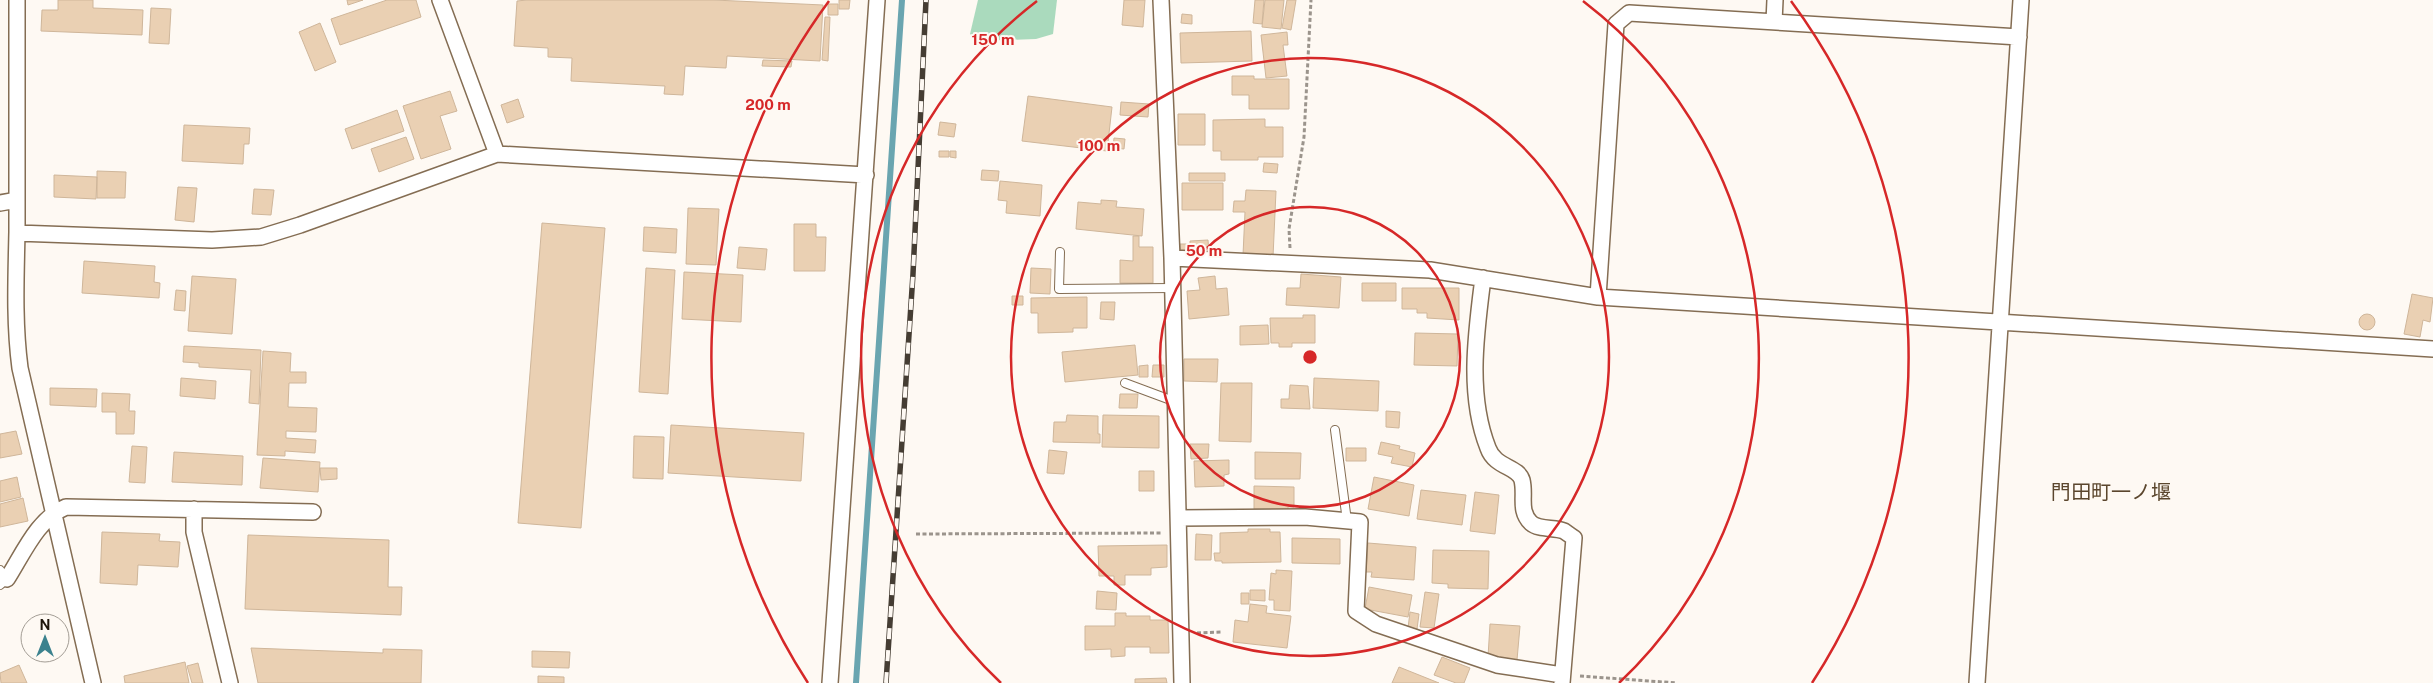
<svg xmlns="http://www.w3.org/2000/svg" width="2433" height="683" font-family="'Public Sans','Noto Sans JP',sans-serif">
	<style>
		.green { fill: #aadabd }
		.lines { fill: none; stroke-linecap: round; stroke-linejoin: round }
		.stream { stroke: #6aa5b0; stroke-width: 6 }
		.building { fill: #ead0b3; stroke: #cfb69a }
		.lane-casing { stroke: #846d53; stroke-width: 10 }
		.street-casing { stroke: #846d53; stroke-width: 18 }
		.path { stroke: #9b948c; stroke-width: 3; stroke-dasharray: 4 2.5; stroke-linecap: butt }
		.lane { stroke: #fff; stroke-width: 8 }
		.street { stroke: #fff; stroke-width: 15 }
		.rail-casing { stroke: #453d33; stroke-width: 5.5 }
		.rail { stroke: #fef9f3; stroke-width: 4; stroke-dasharray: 11; stroke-linecap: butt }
		.ring { fill: none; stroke: #d62828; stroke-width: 2.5 }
		.labels { text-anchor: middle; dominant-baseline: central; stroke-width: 4; stroke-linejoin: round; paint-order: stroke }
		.quarter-label { font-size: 20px; fill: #5b462d; stroke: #fef9f3 }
		.centre { fill: #d62828; stroke: #fef9f3; stroke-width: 2.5 }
		.ring-label { font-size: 15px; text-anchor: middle; font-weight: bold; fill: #d62828; stroke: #fef9f3; stroke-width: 4; stroke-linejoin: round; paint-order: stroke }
	</style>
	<rect width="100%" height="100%" fill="#fef9f3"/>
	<path class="green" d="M978,0h79l-4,34 -17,5 -59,2 -7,-7z"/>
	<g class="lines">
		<path class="stream" d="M856,683l46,-683"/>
	</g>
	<path class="building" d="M58,0h35v8l50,2 -1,25 -101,-4 1,-21h16z
		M347,0h16l-15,5z
		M387,0h29l5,17 -81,28 -9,-26z
		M527,0h187l109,5 -3,56 -93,-5 -1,12 -41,-2 -2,29 -19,-1 1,-8 -94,-5 1,-23 -24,-1v-9l-34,-2 3,-45z
		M839,0h11l-1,9h-10z
		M1124,0h21l-2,27 -21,-2z
		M1255,0h9l-2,24 -9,-1z
		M1265,0h19l-3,29 -19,-2z
		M1287,0h9l-5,30 -9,-2z
		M828,4h10v11h-10z
		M151,8l20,1 -2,35 -20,-1z
		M1182,14l10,1v9l-11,-1z
		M825,17h5l-2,44 -6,-1z
		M320,23l16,39 -21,9 -16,-39z
		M1251,31l1,30 -71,2 -1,-30z
		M1287,32l1,13h-5l4,31 -21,2 -5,-43z
		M763,60l29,1 -1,6 -29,-1z
		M1232,76h22v3h35v30h-40v-14h-17z
		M450,91l7,20 -17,5 11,33 -30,10 -18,-53z
		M1028,96l84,11 -5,44 -85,-10z
		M518,99l6,18 -17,6 -6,-18z
		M1121,102l28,2 -1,13 -28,-2z
		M397,110l7,21 -52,18 -7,-20z
		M1178,114h27v31h-27z
		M1265,119v8h18v30h-25v3h-37v-9h-8v-31z
		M940,122l16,2 -2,13 -16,-2z
		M184,125l66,3 -1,16h-5l-1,20 -61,-3z
		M406,137l8,22 -35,13 -8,-23z
		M1114,138l11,1 -1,10 -11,-1z
		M939,151h10v6h-10z
		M950,151h6v7l-6,-1z
		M1264,163l14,1 -1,9 -14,-1z
		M982,170l17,1 -1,10 -17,-1z
		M97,171l29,1 -1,26h-28z
		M1189,173h36v8h-36z
		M54,175l43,2 -1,22 -42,-2z
		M1000,181l42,4 -2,31 -34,-3 1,-12 -9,-1z
		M1182,183h41v27h-41z
		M178,187l19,1 -3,34 -19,-2z
		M254,189l20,1 -3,25 -19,-1z
		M1246,190l30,1 -3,66 -30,-2 2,-43h-12l1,-11h11z
		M1101,200l16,1 -1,6 28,2 -2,27 -66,-7 2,-27 23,2z
		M688,208l31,1 -3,56 -30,-1z
		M542,223l63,5 -24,300 -63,-5z
		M794,224h22v13h10l-1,34h-31z
		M644,227l33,2 -1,24 -33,-2z
		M1133,236h6v11h14v36h-33v-23l13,1z
		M1208,240l1,13 -28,1 -1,-10h10v-3z
		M739,247l28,2 -2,21 -28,-2z
		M84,261l71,5 -1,16 6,1 -1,15 -77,-5z
		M646,268l29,2 -7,124 -29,-2z
		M1031,268l20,1 -1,25 -20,-1z
		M684,272l59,3 -2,47 -59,-3z
		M1301,274l40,3 -2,31 -53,-3 1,-17h13z
		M192,276l44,3 -4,55 -44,-3z
		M1215,276l1,13 11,-1 2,27 -40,4 -2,-28 13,-1 -2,-12z
		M1362,283h34v18h-34z
		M1402,288h57v32l-32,-2v-5h-10v-4h-15z
		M176,290l10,1 -1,20 -11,-1z
		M2412,294l21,4 -3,24 -7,-2 -3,17 -16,-3z
		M1012,296h11v9h-11z
		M1087,297v31h-14v4l-35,1v-20h-7v-15z
		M1101,302h14l-1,18 -14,-1z
		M2359 322a8 8 0 1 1 16 0a8 8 0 1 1-16 0Z
		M1303,315h12v28h-23v4h-13v-4h-8l-1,-25h33z
		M1268,325l1,19 -29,1v-19z
		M1415,333l43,1 -1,32 -43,-1z
		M1135,345l3,30 -73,7 -3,-30z
		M184,346l77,4 -2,54 -10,-1 2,-33 -52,-3v-4l-16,-1z
		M263,351l28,2 -1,19h16v11h-17l-1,24 29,1 -1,24 -30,-1v7l30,2 -1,13 -30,-2v5l-28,-1z
		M1184,359h34l-1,23 -33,-1z
		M1148,365v12h-9v-11z
		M1153,365h11v12h-12z
		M181,378l35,3 -1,18 -35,-3z
		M1314,378l65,3 -1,30 -65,-3z
		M1221,383h31l-1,59 -32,-1z
		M1290,385l18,1 2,23 -29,-1v-9h8z
		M50,388l47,1 -1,18 -46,-2z
		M102,393l28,1 -1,17h6l-1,23h-18v-22h-14z
		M1120,394h18l-1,14h-18z
		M1386,411l14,1 -1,16 -13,-1z
		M1067,415l31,1v18h2v9l-47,-1 1,-20h12z
		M1103,415l56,1v32l-57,-1z
		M671,425l133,8 -3,48 -133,-8z
		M16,431l6,23 -22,4v-24z
		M634,436l30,1 -1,42 -30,-1z
		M1381,442l19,4 -1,3 16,4 -3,14 -21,-4 2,-6 -15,-3z
		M1190,444h19l-1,14 -17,1z
		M132,446l15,1 -2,36 -16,-1z
		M1346,448h20v13h-20z
		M1049,450l18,2 -3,22 -17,-1z
		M174,452l69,4 -1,29 -70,-3z
		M1255,452l46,1 -1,26h-45z
		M263,458l57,4 -2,30 -58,-4z
		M1229,460v14l-5,1v11l-29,1 -1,-26z
		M320,468h17v11l-16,1z
		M1139,471h15v20h-15z
		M17,477l4,20 -21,5v-21z
		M1374,477l40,8 -5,31 -41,-7z
		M1254,486l40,1v20h-6v3l-34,-1z
		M1421,490l45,5 -4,30 -45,-6z
		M1475,492l24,3 -4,39 -25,-3z
		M23,498l5,23 -28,6v-23z
		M1248,529h22v3h10l1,30 -59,1v-2h-7l-1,-8h6v-20l28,-1z
		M102,532l58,2 -1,7 21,1 -2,25 -40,-2 -1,20 -37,-2z
		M1196,534l16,1 -1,25h-16z
		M248,535l141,5 -1,47h14l-1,28 -156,-6z
		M1292,538l48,1v25l-48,-1z
		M1368,543l48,4 -2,33 -43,-3 1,-5h-6z
		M1167,545v22l-16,1v7h-26v10h-11v-9h-15l-1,-30z
		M1433,550l56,1 -1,38 -40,-1v-4l-16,-1z
		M1276,570l16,1 -2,40 -16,-1v-10h-5l2,-27 5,1z
		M1369,587l43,8 -4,22 -43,-8z
		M1250,590h15v11l-15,-1z
		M1097,591l20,2 -1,17 -20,-1z
		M1425,592l14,2 -5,34 -14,-1z
		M1241,593h8v11h-8z
		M1250,604l17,2 -1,7 25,3 -4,32 -54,-6 2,-22 13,2z
		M1410,612l9,2 -2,15 -9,-1z
		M1115,613h11v3h24v4h18l1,33h-19v-6h-25v9l-14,1v-8l-26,1v-24h30z
		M1490,624l30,2 -3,34 -29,-3z
		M251,648l132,5v-4l39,1 -1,33h-163z
		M532,651l38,1 -1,16 -37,-1z
		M1442,657l28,11 -6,15h-8l-22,-8z
		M185,662l4,21h-64l-1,-7z
		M198,663l5,20h-11l-5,-17z
		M19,665l8,18h-26l-1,-10z
		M1399,667l40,16h-47z
		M538,676l26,1v6h-26z
		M1166,678l1,5h-32v-4z"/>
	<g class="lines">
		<g class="lane-casing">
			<path id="lane" d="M1060,252l-1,37 114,-1
				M1125,383l51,19
				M1335,430l12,91
				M0,570l7,9 -7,6"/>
		</g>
		<g class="street-casing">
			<path id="street" d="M17,0c0,77 0,154 0,232 -1,46 -3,90 3,136l73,315
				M440,0l57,154
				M1161,0l11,258 10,425
				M1774,22l1,-22
				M0,203l17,-3
				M17,233l195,7 49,-3 39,-12 197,-71 369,21
				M1172,258l258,12 168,27 835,52
				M1483,278c-7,55 -16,117 5,170 7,20 30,18 34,32 4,16 -4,30 9,43 8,7 24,4 33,8 3,2 7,5 10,7l-12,145
				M1598,297l18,-273 13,-11 390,24
				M194,509v23l36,151
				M1179,518l126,-1 55,5 -4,89 20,13 121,41 65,10
				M7,579c16,-25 31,-61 59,-72l247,5
				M830,683l47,-683
				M1977,683l44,-683"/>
		</g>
		<path class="path" d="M1290,248l-1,-19 15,-92 7,-137
			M916,534l245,-1
			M1197,633l26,-1
			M1580,676l97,7"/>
		<use href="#lane" class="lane"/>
		<use href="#street" class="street"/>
		<g class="rail-casing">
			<path id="rail" d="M886,683l27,-409 13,-274"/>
		</g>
		<use href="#rail" class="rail"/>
	</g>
	<g class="ring">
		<circle cx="1310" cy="357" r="150"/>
		<circle cx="1310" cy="357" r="299"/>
		<path d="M1001 683A449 449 0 0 1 1037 1M1583 1A449 449 0 0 1 1619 683"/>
		<path d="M808 683A598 598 0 0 1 829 1M1791 1A598 598 0 0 1 1812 683"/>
	</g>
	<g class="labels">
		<g class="quarter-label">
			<text x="2111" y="492">門田町一ノ堰</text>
		</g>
	</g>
	<circle cx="1310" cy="357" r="8" class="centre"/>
	<g class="ring-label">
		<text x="993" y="45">150 m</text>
		<text x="768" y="110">200 m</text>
		<text x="1099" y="151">100 m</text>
		<text x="1204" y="256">50 m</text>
	</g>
	<g transform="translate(45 638)"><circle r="24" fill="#fef9f3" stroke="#a49e96"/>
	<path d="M0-4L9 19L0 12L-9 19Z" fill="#3c828e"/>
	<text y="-8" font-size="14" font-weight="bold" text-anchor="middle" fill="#1e150b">N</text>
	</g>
</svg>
